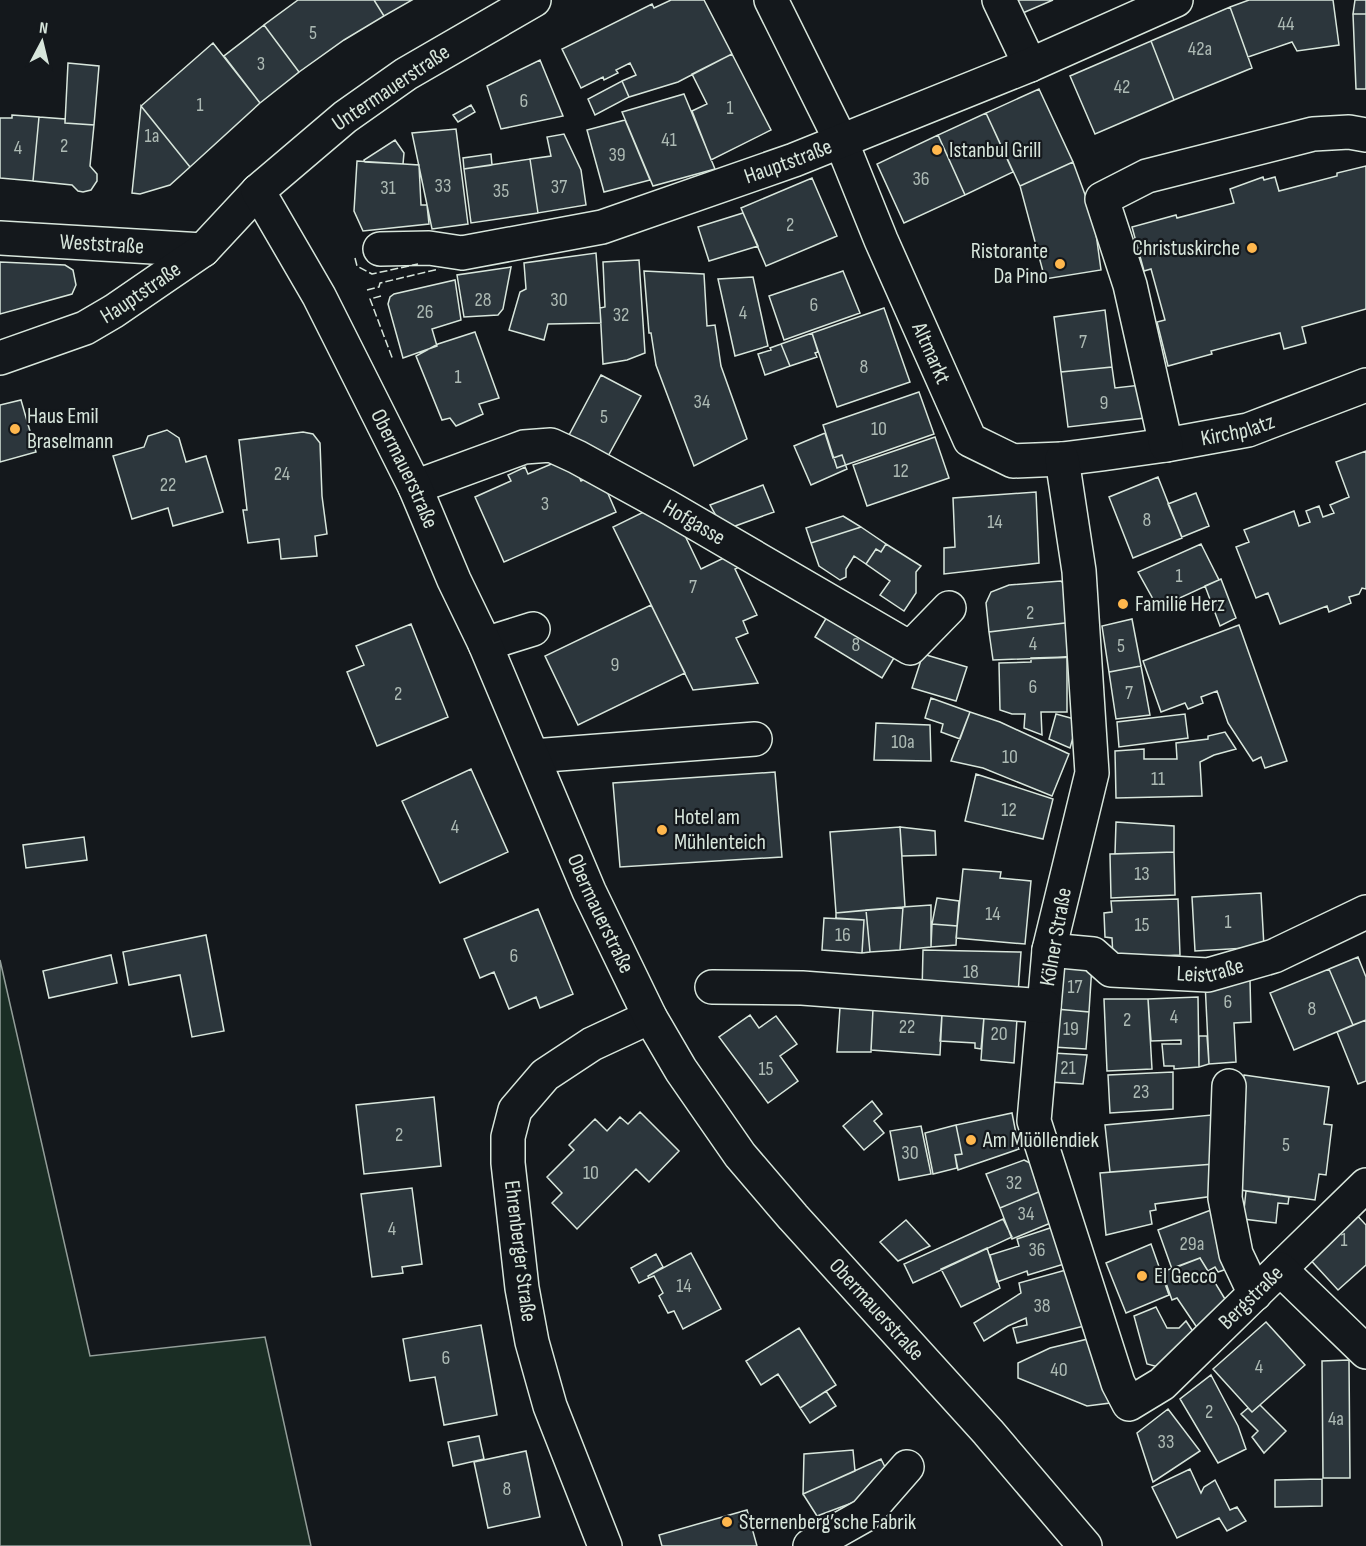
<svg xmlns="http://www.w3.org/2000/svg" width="1366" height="1546" font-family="'Sofia Sans Condensed',sans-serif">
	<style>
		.green { fill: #1a2d24; stroke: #939e99; stroke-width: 1.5 }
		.building { fill: #2c363c; stroke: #d8e6dc; stroke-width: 1.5 }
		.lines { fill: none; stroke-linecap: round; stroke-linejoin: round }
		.minor-casing { stroke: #d8e6dc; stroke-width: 36 }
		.major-casing { stroke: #d8e6dc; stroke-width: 36 }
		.minor { stroke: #14181c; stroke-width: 33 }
		.major { stroke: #14181c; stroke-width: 33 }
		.fence { stroke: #d8e6dc; stroke-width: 1.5; stroke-dasharray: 8 3; stroke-linecap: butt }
		.poi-dot { fill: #ffb74d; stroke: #14181c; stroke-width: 2 }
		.labels { text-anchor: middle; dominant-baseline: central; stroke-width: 4.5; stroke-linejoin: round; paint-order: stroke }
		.number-label { font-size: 20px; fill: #adbab4 }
		.street-label { font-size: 22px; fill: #d8e6dc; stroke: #14181c }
		.poi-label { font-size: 22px; fill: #d8e6dc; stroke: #14181c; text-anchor: start }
	</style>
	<rect width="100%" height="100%" fill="#14181c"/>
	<path class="green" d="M0,960l90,396 175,-19 46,209h-311z"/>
	<path class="building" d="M298,0h76l10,16 -40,24 -45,32 -35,-47z
		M374,0h38l-28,16z
		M671,0h33l28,54 -54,28 -49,15 -7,-16 14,-6 -6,-12 -14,7 2,3 -14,7 -1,-3 -22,11 -19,-39 90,-45 2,4z
		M1004,0h49l-42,18z
		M1249,0h84l6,45 -42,6 -5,-9 -44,15 -18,-50z
		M1355,0h11v14h-13z
		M1230,7l22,61 -78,32 -23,-59z
		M1353,14h13v75h-10z
		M264,25l35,47 -39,31 -36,-47z
		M1151,41l23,59 -79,34 -25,-58z
		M213,43l47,60 -70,64 -49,-61z
		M732,54l39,76 -60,30 -19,-49 15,-7 -15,-30z
		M540,60l23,56 -62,13 -14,-43z
		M68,63l31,3 -5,59 -29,-2z
		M622,81l7,16 -34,18 -7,-16z
		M1039,89l34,73 -53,24 -34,-73z
		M684,94l31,75 -62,17 -31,-74z
		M471,105l4,7 -17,10 -5,-7z
		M141,106l49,61 -20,18 -30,9 -8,-1z
		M986,113l27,59 -48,23 -27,-60z
		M12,115l27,2 -6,64 -33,-3v-60h12z
		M39,117l26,2v4l29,2 -4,41 7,8v7l-6,9 -8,2 -5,-1 -6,-6 -39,-4z
		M625,120l25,60 -46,12 -17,-62z
		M456,129l12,95 -36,5 -20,-96z
		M564,134l17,36 5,35 -48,8 -8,-54 21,-3 -4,-19z
		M938,135l27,60 -61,28 -27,-59z
		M395,140l9,13 -1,11 -38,-2 -1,-2z
		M491,154l1,11 -28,4 -1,-11z
		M530,159l8,54 -67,10 -7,-54z
		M357,161l62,4 2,40h6l2,19 -66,7 -9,-20z
		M1073,162l21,57 7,51 -56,9 -25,-93z
		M1366,166v143l-64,18 4,16 -22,6 -4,-16 -69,18 1,3 -44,12 -11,-44 8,-2 -14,-51 -7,2 -12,-44 44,-12 1,3 57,-15 -4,-14 33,-12 1,3 11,-3 4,14 58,-15v-3z
		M812,178l25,58 -71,30 -25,-58z
		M743,213l15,33 -49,15 -11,-34z
		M596,253l5,70 -53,1 -4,16 -35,-10 11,-38 6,-3 -2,-26z
		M639,260l6,93 -18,7 -24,4 -3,-56 5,-1 -2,-45z
		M0,262l65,3 8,5 3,15 -4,9 -72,20z
		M511,267l-8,42 -5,6 -34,2 -7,-42z
		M644,271l60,3 3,52 8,-1 6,41 26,73 -53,27 -38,-101 -5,-32h-2z
		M843,271l17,42 -76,27 -15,-44z
		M753,277l15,69 -33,10 -17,-77z
		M455,280l6,40 -29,9 5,17 -34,12 -15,-54 2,-7 4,-3z
		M884,308l26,74 -73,25 -25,-74z
		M1105,310l7,57 -51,5 -7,-55z
		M475,332l24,66 -20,6 4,10 -27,12 -6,-8 -8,2 -26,-64 22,-12z
		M812,333l6,19 -3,1 2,4 -27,9 -9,-22z
		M781,344l9,22 -25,9 -7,-21 13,-4 -1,-2z
		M1112,367l3,21 26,-3 4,33 -77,9 -7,-55z
		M601,375l40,21 -34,62 -39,-21z
		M919,392l15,42 -97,34 -14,-43z
		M21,400l15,52 -36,10v-57z
		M167,430l12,8 7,24 20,-6 17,56 -50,14 -5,-18 -36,11 -19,-63 31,-9 4,-11z
		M303,432l10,2 7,9 2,53 5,38 -12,2 2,20 -36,3 -2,-20 -31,4 -5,-33h4l-8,-70z
		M825,433l8,25 9,-3 5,14 -36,16 -17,-39z
		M935,437l14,41 -82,28 -14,-41z
		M1366,451v138l-4,-1 -3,6 -10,3 2,6 -22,9 -2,-6 -47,18 -12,-31 -12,5 -20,-51 13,-5 -5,-12 50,-19 5,15 11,-4 -4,-11 13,-5 4,11 11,-4 -4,-8 19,-8 -13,-35z
		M570,456l11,25 18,-8 17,39 -112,50 -29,-65 36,-16 -3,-6 17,-8 3,7z
		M1158,477l24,61 -49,20 -24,-61z
		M763,485l11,27 -50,18 -14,-25z
		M1036,492l3,71 -95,11v-26l11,-1 -2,-49z
		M1196,493l13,33 -27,11 -14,-33z
		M658,505l19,14 24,50 33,-16 7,13 -6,3 22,46 -14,6 5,12 -12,5 22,45 -65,7 -80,-163z
		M843,516l18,11 -50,16 -5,-15z
		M861,527l25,17 -5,8 -5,-3 -10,15 -12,-8 -8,13v8l-6,3 -21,-14 -8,-23z
		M886,544l35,22 -5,6v21l-12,18 -24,-16 10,-14 -24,-17 10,-15 5,3z
		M1201,544l18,36 -61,28 -20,-36z
		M1221,579l15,39 -16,8 -15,-40z
		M1061,581l8,8 4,33 -84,10 -3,-29 5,-11 18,-7z
		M651,605l34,68 -107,52 -33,-69z
		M831,610l66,43 -15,25 -67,-41z
		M1132,619l9,47 -32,6 -7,-46z
		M1073,622l5,35 -85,3 -4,-28z
		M411,624l37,93 -71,29 -30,-74 17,-7 -8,-19z
		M1239,625l48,136 -22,7 -4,-11 -8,4 -25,-38 -11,-32 -16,6 2,6 -15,6 -3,-6 -24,9 -18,-51z
		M923,654l44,13 -11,34 -44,-13z
		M1067,657v55h-26l1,23 -18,-7 1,-14h-13l-12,-4 -1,-47 32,-1v-4z
		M1141,666l9,49 -34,4 -7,-47z
		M931,698l39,14 -10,27 -19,-7 2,-8 -18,-6z
		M970,712l30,10 69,32 -17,42 -69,-28 -32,-7z
		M1056,714l22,6 -8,28 -21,-9z
		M1185,714l3,24 -69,9 -2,-25z
		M876,723l54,2 1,36 -57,-1z
		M1225,732l11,17 -22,6 -14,7 2,34 -86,2 -1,-47 29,-2v10h33l-1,-16 32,-4v-3z
		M471,769l37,83 -68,31 -38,-82z
		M775,772l7,85 -162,10 -7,-84z
		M976,774l77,25 -10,40 -78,-18z
		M1116,822l58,4v26l-59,2z
		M900,827l35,4 1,24 -34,1z
		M900,827l5,80 -69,6 -6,-81z
		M84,837l3,23 -61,8 -3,-23z
		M1174,852l1,43 -64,3 -1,-44z
		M963,869l38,3 -1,6 31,3 -6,63 -69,-6z
		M1261,893l3,54 -69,4 -3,-54z
		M937,898l22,3 -2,25 -25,-2z
		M1178,899l2,56 -67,3 -1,-20 -7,-1 -1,-24 8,-1 -1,-11z
		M931,905v42l-31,3 3,-43z
		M903,907l-3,43 -30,2 -4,-42z
		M538,909l35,85 -33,14 -4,-11 -27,12 -15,-37 -14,6 -16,-39z
		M866,910l4,42 -8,1 2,-33 -28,-2v-5z
		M824,918l40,2 -2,33 -40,-3z
		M932,924l25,2 -1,19 -25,2z
		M206,935l18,96 -32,6 -12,-62 -51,10 -6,-33z
		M923,950l98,2 -3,42 -96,-1z
		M111,955l6,28 -68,15 -6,-27z
		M1358,957l8,20v43l-13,5 -24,-56z
		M1062,964l30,1 -3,47 -33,-3z
		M1329,969l24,56 -59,25 -24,-57z
		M1250,980l1,42 -17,1 2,39 -27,2 -4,-82z
		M1198,997l1,70 -25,2v-3h-10l-2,-22h19v-4l-30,1 -3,-42z
		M1104,999h44l4,70 -45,2z
		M840,1007l33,2 -2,43h-34z
		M873,1009l69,5 -2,41 -69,-5z
		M1056,1009l33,3 -3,37 -33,-2z
		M942,1014l42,3 -3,32 -6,-1v-5l-35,-2z
		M750,1015l9,13 17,-12 21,28 -17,12 18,25 -30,22 -49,-66z
		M984,1017l33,2 -3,44 -33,-3z
		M1366,1020v61l-8,3 -21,-52z
		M1199,1036h8l2,28 -10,3z
		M1053,1053l34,2 -4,29 -34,-2z
		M1173,1072v37l-63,4 -2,-38z
		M1244,1075l85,12 -5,37 8,1 -6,50 -7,-1 -4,26 -82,-11 6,-24 6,-44 -7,-1z
		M434,1097l7,69 -77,8 -8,-69z
		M872,1101l10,13 -8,7 10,12 -20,17 -21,-24z
		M640,1112l39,39 -30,31 -13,-13 -59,60 -25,-26 10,-10 -15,-16 27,-27 -5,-5 26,-26 12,12 13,-14 8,7z
		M1012,1113l7,36 -61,21 -3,-15 7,-1 -6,-29z
		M1212,1115l2,49 -104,8 -5,-47z
		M956,1125l6,29 -7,1 2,13 -24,6 -8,-41z
		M921,1126l10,48 -32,6 -9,-49z
		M1024,1160l6,3 11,28 -41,17 -14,-34z
		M1214,1164v32l-59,8 1,6 -6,1 2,13 -46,11 -6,-62z
		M412,1188l10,76 -20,3 1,6 -31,4 -11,-83z
		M1041,1191l12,31 -41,17 -12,-31z
		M1246,1191l43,6 -1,7 -10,-1 -2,20 -33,-4z
		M1211,1210l19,58 -12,4 -3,-5 -7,4 -8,-13 -28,11 -14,-39z
		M1353,1211l13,14v40l-28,25 -32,-35z
		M1003,1219l9,18 -99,46 -9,-19z
		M906,1220l24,26 -32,15 -18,-19z
		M1062,1224l12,37 -46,14 -1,-4 -30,11 -7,-27 29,-9 -2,-7z
		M1151,1244l18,51 -43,18 -20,-50z
		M987,1248l13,40 -39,19 -20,-38z
		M691,1253l30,56 -38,20 -9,-18 -6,2 -9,-17 4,-3 -9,-17 -5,2 -1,-2z
		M656,1254l7,13 -15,9 1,2 -10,5 -8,-15z
		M1200,1258l28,46 -28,28 -23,-34 -5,2 -10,-28z
		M1073,1268l15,57 -71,18 -4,-15 14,-3 -1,-7 -18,8 -24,15 -10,-18 47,-30 -2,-10z
		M1156,1307l11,21h12l7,-7 10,15 -34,32 -15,-4 -13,-48z
		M1266,1322l39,43 -53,47 -39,-43z
		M481,1325l16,90 -53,10 -9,-48 -25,4 -7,-42z
		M799,1328l37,57 -36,23 -22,-34 -17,11 -15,-24z
		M1092,1338l18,65 -23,3 -69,-28v-15l32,-15z
		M1349,1360l1,118h-27l-1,-117z
		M1211,1375l27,51 8,23 -28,14 -38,-64z
		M826,1391l10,15 -26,17 -10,-15z
		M1260,1405l26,26 -22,22 -12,-16 6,-6 -17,-17 7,-6 4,4z
		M1168,1409l32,42 -47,31 -16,-49z
		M479,1436l5,23 -31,7 -5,-24z
		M853,1450l2,21 -52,23 1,-40z
		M526,1451l14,66 -52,11 -14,-66z
		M881,1459l6,12 -19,26 -51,19 -14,-22z
		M1190,1469l11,24 3,-6 11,-7 15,30 7,-3 9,14 -19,10 -8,-13 -42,20 -25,-51z
		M1322,1479v27l-47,1v-27z
		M747,1510l10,36h-95l-3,-11z"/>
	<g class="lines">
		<g class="minor-casing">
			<g id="minor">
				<path id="s1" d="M771,0l70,141 40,99 89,200 43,21 49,-2 40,-5 64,-9 82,-15 118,-45"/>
				<path d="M999,0l31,65"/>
				<path id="s2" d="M0,238l203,12"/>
				<path id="s3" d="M380,249l49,-1 33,5 140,-26 192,-67 236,-95 146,-65"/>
				<path id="s4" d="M0,358l85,-30 29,-17 89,-61 55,-59"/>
				<path d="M1166,445l-36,-160 -28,-86 45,-23 166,-42 36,-2 17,3"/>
				<path id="s5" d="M1062,459l17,112 13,202 -43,177 -15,171 84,262 11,21 33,-20 204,-199"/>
				<path id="s6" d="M415,487l109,-40 27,-2 26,12 91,50 242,141 39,-40"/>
				<path d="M485,644l48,-15"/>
				<path d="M533,756l222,-17"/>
				<path id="s7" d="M1049,950l44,4 18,16 97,5 66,-19 92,-44"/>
				<path d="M712,987l90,1 242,18"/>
				<path d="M1229,1086l-4,112 11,56 19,40"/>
				<path d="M1280,1269l86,83"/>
				<path d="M605,1546l-55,-140 -18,-64 -10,-54 -14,-125v-26l7,-27 30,-35 47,-31 58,-27"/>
				<path d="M810,1546l55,-31 42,-48"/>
			</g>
		</g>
		<g class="major-casing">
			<g id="major">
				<path id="s8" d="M534,0l-128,74 -61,43 -87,74 61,105 96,191 39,93 31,64 104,247 61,126 31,53 59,85 53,62 195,215 97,114"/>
			</g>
		</g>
		<use href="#minor" class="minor"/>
		<use href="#major" class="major"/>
		<path class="fence" d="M355,258l2,8 15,8 46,-10
			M367,290l12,-3 1,-4 59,-14
			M381,296l-11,3 23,61"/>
	</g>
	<g class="poi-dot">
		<circle cx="937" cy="150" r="6"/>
		<circle cx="1252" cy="248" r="6"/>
		<circle cx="1060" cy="264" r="6"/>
		<circle cx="15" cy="429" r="6"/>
		<circle cx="1123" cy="604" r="6"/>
		<circle cx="662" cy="830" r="6"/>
		<circle cx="971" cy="1140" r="6"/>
		<circle cx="1142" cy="1276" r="6"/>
		<circle cx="727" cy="1522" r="6"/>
	</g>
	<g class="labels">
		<g class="number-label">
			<text x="1286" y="24">44</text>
			<text x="313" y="33">5</text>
			<text x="1200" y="49">42a</text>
			<text x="261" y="64">3</text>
			<text x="1122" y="87">42</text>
			<text x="524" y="101">6</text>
			<text x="200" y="105">1</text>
			<text x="730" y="108">1</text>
			<text x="152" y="136">1a</text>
			<text x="669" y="140">41</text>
			<text x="64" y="146">2</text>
			<text x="18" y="148">4</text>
			<text x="617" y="155">39</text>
			<text x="921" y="179">36</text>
			<text x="443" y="186">33</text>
			<text x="559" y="187">37</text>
			<text x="388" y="188">31</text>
			<text x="501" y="191">35</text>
			<text x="790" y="225">2</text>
			<text x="483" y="300">28</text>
			<text x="559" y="300">30</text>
			<text x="814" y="305">6</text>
			<text x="425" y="312">26</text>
			<text x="743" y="313">4</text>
			<text x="621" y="315">32</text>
			<text x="1083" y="342">7</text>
			<text x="864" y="367">8</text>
			<text x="458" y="377">1</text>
			<text x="702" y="402">34</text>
			<text x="1104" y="403">9</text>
			<text x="604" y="417">5</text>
			<text x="879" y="429">10</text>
			<text x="901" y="471">12</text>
			<text x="282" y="474">24</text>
			<text x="168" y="485">22</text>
			<text x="545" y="504">3</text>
			<text x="1147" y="520">8</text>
			<text x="995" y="522">14</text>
			<text x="1179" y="576">1</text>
			<text x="693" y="587">7</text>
			<text x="1030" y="613">2</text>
			<text x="1033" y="644">4</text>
			<text x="856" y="645">8</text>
			<text x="1121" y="646">5</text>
			<text x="615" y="665">9</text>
			<text x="1033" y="687">6</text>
			<text x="1129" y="693">7</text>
			<text x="398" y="694">2</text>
			<text x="903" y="742">10a</text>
			<text x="1010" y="757">10</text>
			<text x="1158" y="779">11</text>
			<text x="1009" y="810">12</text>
			<text x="455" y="827">4</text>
			<text x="1142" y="874">13</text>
			<text x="993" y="914">14</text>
			<text x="1228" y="922">1</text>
			<text x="1142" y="925">15</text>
			<text x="843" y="935">16</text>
			<text x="514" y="956">6</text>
			<text x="971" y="972">18</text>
			<text x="1075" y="987">17</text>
			<text x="1228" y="1002">6</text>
			<text x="1312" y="1009">8</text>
			<text x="1174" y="1017">4</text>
			<text x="1127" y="1020">2</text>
			<text x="907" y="1027">22</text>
			<text x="1071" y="1029">19</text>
			<text x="999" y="1034">20</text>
			<text x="1068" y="1068">21</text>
			<text x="766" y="1069">15</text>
			<text x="1141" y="1092">23</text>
			<text x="399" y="1135">2</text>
			<text x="1286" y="1145">5</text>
			<text x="910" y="1153">30</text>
			<text x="591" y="1173">10</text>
			<text x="1014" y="1183">32</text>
			<text x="1026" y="1214">34</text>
			<text x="392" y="1229">4</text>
			<text x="1344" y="1240">1</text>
			<text x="1192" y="1244">29a</text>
			<text x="1037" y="1250">36</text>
			<text x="684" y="1286">14</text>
			<text x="1042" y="1306">38</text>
			<text x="446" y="1358">6</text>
			<text x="1259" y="1367">4</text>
			<text x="1059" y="1370">40</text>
			<text x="1209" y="1412">2</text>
			<text x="1336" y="1419">4a</text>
			<text x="1166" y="1442">33</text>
			<text x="507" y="1489">8</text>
		</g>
		<g class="street-label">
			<text transform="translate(391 88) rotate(-34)">Untermauerstraße</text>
			<text stroke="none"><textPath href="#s3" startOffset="422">Hauptstraße</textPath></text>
			<text stroke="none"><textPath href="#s2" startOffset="102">Weststraße</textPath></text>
			<text stroke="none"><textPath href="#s4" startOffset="156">Hauptstraße</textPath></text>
			<text stroke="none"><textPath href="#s1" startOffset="388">Altmarkt</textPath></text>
			<text stroke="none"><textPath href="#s1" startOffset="758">Kirchplatz</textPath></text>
			<text stroke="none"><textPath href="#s8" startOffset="651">Obermauerstraße</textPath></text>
			<text stroke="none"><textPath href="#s6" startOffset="306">Hofgasse</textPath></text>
			<text stroke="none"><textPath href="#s8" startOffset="1137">Obermauerstraße</textPath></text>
			<text transform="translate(1056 937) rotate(-80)">Kölner Straße</text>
			<text stroke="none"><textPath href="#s7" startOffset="168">Leistraße</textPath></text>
			<text transform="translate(520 1251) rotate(83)">Ehrenberger Straße</text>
			<text stroke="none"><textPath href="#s5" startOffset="1131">Bergstraße</textPath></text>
			<text stroke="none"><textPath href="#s8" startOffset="1623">Obermauerstraße</textPath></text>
		</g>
		<g class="poi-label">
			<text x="949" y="150">Istanbul Grill</text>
			<text x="1240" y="248" text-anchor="end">Christuskirche</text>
			<text x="1048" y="251" text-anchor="end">Ristorante<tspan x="1048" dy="25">Da Pino</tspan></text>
			<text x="27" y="416">Haus Emil<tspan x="27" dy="25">Braselmann</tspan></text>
			<text x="1135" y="604">Familie Herz</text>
			<text x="674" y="817">Hotel am<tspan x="674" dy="25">Mühlenteich</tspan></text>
			<text x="983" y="1140">Am Müöllendiek</text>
			<text x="1154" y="1276">El Gecco</text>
			<text x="739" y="1522">Sternenberg’sche Fabrik</text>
		</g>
	</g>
	<g transform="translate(42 42) rotate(7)" stroke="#14181c" stroke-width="4.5" paint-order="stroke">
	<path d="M0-4.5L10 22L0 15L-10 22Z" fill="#d8e6dc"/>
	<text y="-9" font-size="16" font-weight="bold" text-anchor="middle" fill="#d8e6dc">N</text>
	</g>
</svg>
